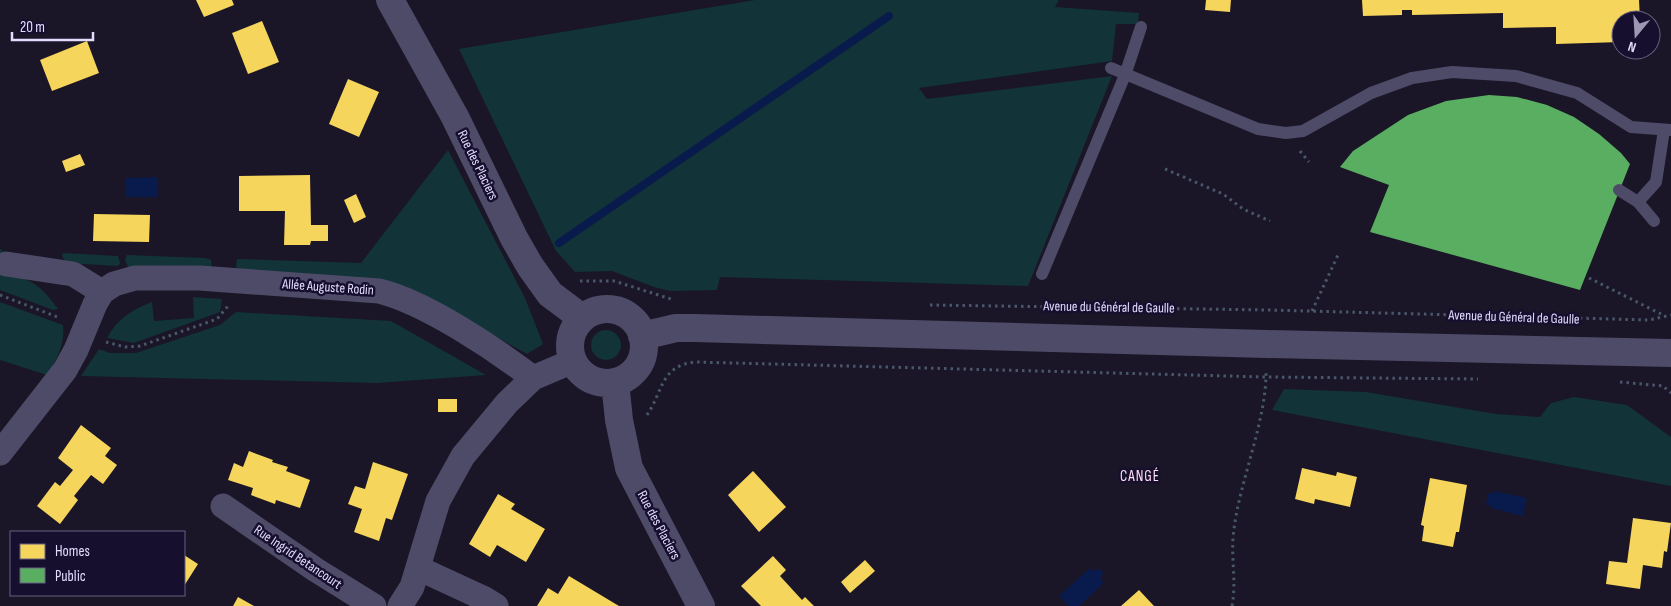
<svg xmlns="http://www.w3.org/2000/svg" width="1671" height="606" font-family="'Sofia Sans Condensed',sans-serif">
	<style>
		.green { fill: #123337 }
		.water { fill: #081b4c }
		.homes { fill: #f6d55c }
		.public { fill: #5aae61 }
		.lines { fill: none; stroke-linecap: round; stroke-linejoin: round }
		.stream { stroke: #081b4c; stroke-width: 8 }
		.path { stroke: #485769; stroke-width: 3; stroke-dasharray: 2.5 4; stroke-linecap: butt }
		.service { stroke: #4e4b68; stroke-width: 12 }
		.minor { stroke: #4e4b68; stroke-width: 25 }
		.tertiary { stroke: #4e4b68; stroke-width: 28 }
		.labels { text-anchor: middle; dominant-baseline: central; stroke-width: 5; stroke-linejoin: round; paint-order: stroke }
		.street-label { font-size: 14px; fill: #e3dcff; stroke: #170f2e }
		.neighbourhood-label { font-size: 15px; letter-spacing: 1px; fill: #ffdef1; stroke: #170f2e }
	</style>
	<rect width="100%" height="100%" fill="#1a1627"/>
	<path class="green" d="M755,0h304l-4,7 84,6 -1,11h-22l-4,37 -193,27 8,11 185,-23 -84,210 -308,-9 -3,13 -47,1 -16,-4 -42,-16 -37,1 -19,-21 -97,-202z
		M448,150l77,148 18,46 -16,10 -122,-68 -166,-12 -3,-8 1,-7 124,4z
		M0,249l3,2 -2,21c29,6 40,13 57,37l-5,1 -53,-20z
		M63,253l55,3 2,7 -2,3 -52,-3 -4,-7z
		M127,255l78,3 6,2 1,9 -84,-2 -3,-7z
		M193,297l29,2 -2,13 -86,31 -27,-5c11,-20 25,-28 45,-36l2,19 40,-3z
		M0,302l63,23c2,19 -6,35 -16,50l-47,-15z
		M236,312l155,9 95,54 -109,8 -296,-7 18,-27 11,4h26l84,-28z
		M591 345a15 15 0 1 1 30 0a15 15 0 1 1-30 0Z
		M1284,389l82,3 130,22 44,3 11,-14 23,-6 53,8 44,32v49l-399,-76z"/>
	<path class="water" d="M158,177v20h-32v-19z
		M1494,491l33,7 -4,18 -32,-8v-2l-5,-1 2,-12 5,1z
		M1090,568l2,3 8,-2 3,4 -2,7 3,3 -25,23h-10l-10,-10z"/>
	<path class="homes" d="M196,0h36l2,5 -30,12z
		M1206,0h25l-1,12 -25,-2z
		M1362,0h277l1,20h-19v22l-65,2v-17l-53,1v-15l-91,2v-5h-10v5l-39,1z
		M262,21l17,41 -31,12 -16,-41z
		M87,41l12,32 -47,18 -12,-31z
		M348,79l31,13 -20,45 -30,-13z
		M80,154l5,11 -19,7 -4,-11z
		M310,175l1,50h17v16h-17l-1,4h-26l1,-34h-46v-35z
		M356,194l10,23 -12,6 -10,-23z
		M94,214l56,1 -1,27 -56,-1z
		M438,399h19v13h-19z
		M81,425l30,23 -6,8 12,9 -14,19 -12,-9 -17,21 4,4 -18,24 -23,-18 18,-24 5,4 13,-16 -15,-12z
		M249,451l24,9 -1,2 16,5 -2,4 24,9 -10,28 -24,-8 -1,4 -24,-9 2,-7 -25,-8 6,-17 9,4z
		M373,462l35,12 -16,46 -6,-2 -7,23 -25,-9 8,-23 -14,-5 7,-18 10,3z
		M1302,468l34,8 1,-4 20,5 -7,30 -35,-8 -1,5 -19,-5z
		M753,471l33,36 -27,25 -31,-37z
		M1430,478l37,7 -8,47h-3l-3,15 -31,-6 2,-15 -3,-1z
		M498,494l17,10 -4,5 34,20 -19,33 -29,-17 -7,12 -21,-13z
		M1633,518l38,5 -4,29 -3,-1 -2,17 -19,-3 -3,24 -34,-5 3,-23 18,2z
		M184,555l14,9 -14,22z
		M773,556l13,14 -6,6 22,24 3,-3 9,9h-53l-20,-20z
		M865,560l10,11 -25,22 -9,-11z
		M569,576l50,30h-82l11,-18 10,6z
		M1139,590l15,16h-33z
		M238,597l16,9h-21z"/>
	<path class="public" d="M1489,95l28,2 30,8 27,12 25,17 22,19 9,11 -50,126 -210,-58 19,-47 -49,-18 13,-16 55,-36 38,-14z"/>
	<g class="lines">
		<path class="stream" d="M559,243l330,-227"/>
		<path class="path" d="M1300,151l9,11
			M1165,169l58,25 20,15 27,12
			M1589,278l76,38
			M580,281h34l57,18
			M0,295l60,23
			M930,305l338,5 381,10 22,-5
			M1312,311l26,-56
			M106,342l19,5 15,-1 77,-27 11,-13
			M1620,382l43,4 8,7
			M647,415c16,-23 13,-49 48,-53l571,15 212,2
			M1232,606c5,-26 -2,-51 2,-77 6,-49 33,-110 32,-159"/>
		<path class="service" d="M1111,68l147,61 28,4 17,-2 68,-38 41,-15 40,-6 64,4 61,17 54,34 40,3
			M1619,190l19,12 16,19
			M1638,202l18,-20 8,-52
			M1042,274l83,-199 16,-48"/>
		<path class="minor" d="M6,264l67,10 29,18
			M0,453l65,-83 11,-20 19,-46 7,-12 12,-8 21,-6h64l180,13c46,11 116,58 154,87
			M223,506l93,64 58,36
			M418,568l65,30 13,8
			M400,606l12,-19 26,-86 25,-45 44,-53 26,-25 40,-17"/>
		<path class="tertiary" d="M390,0l65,117 59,121 16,28 20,28 32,24
			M570 346a37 37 0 1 1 74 0a37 37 0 1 1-74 0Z
			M642,336l34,-8h19l571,16 405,9
			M615,382l4,38 10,48 72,138"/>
	</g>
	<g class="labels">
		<g class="street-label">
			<text transform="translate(478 165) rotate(64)">Rue des Placiers</text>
			<text transform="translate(328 287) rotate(4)">Allée Auguste Rodin</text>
			<text transform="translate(1109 307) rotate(1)">Avenue du Général de Gaulle</text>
			<text transform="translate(1514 317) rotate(2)">Avenue du Général de Gaulle</text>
			<text transform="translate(659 525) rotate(62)">Rue des Placiers</text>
			<text transform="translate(298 557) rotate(34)">Rue Ingrid Betancourt</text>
		</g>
		<g class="neighbourhood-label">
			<text x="1140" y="476">CANGÉ</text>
		</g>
	</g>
	<rect x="10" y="531" width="175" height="65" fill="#170f2e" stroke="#696182"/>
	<rect x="20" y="544" width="25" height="15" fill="#f6d55c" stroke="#696182"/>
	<text x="55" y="556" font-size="15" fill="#e3dcff">Homes</text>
	<rect x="20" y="568" width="25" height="15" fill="#5aae61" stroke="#696182"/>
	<text x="55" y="581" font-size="15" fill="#e3dcff">Public</text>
	<g transform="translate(1636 35) rotate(198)"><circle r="24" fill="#170f2e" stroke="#696182"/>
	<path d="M0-4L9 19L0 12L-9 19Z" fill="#9d97b3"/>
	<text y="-8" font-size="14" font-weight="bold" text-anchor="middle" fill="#e3dcff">N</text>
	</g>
	<path d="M12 32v8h81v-8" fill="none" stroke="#e3dcff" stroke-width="2.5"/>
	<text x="20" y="32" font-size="15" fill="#e3dcff" stroke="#170f2e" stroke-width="4" paint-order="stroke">20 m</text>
</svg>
